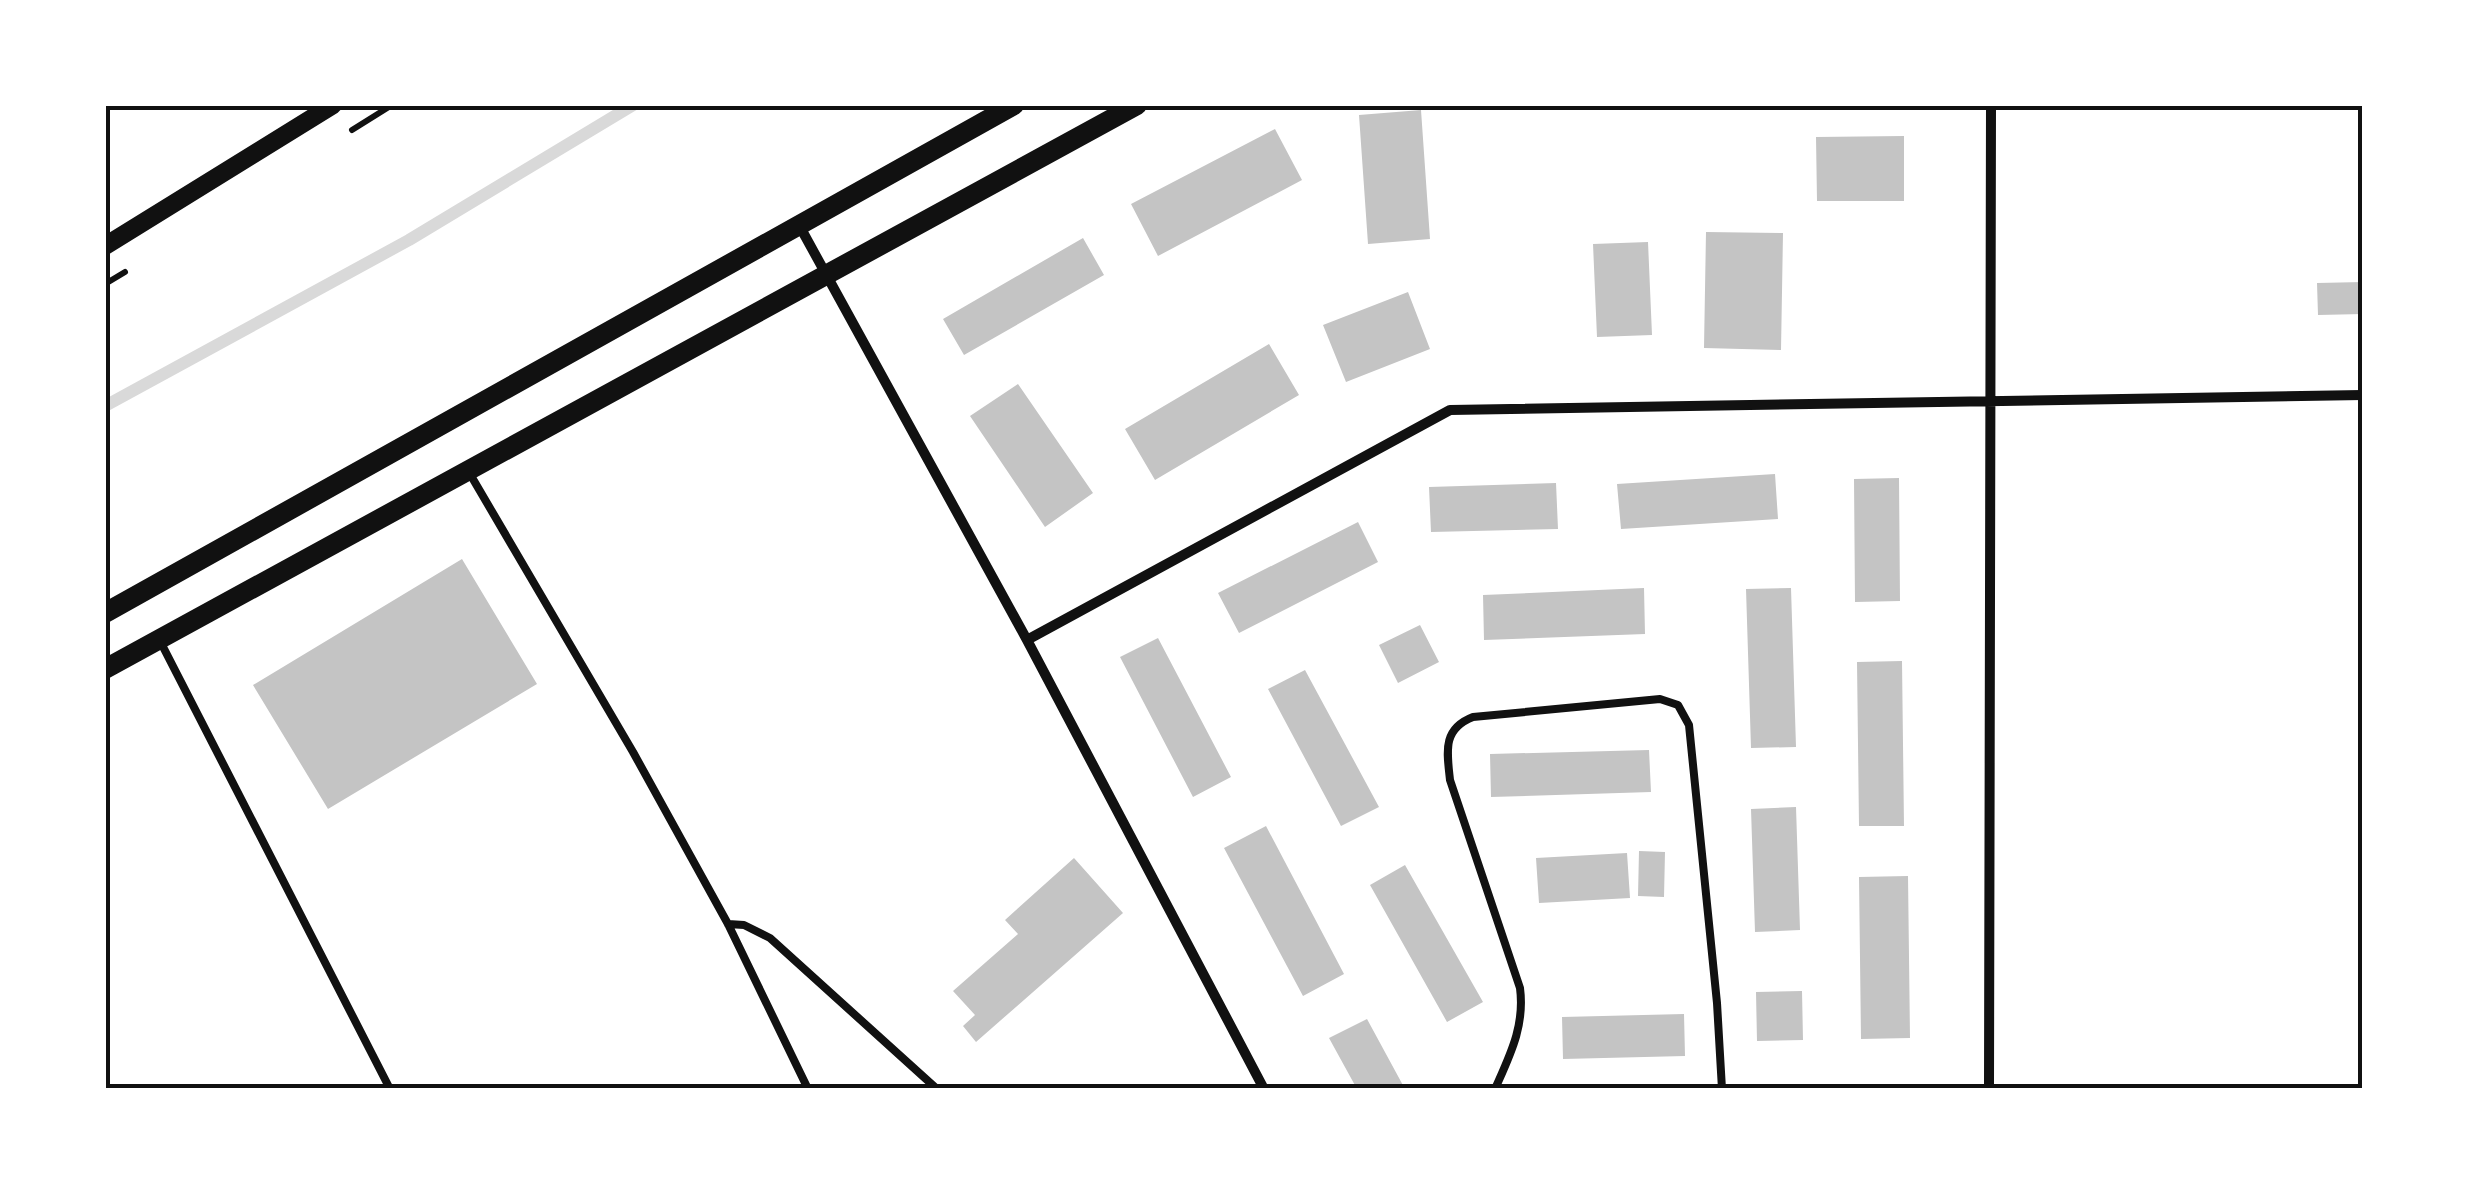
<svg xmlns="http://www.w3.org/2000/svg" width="2468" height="1194" font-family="Roboto,sans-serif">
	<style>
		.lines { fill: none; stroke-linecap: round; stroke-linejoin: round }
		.stream { stroke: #d9d9d9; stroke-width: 12 }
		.building { fill: #c4c4c4 }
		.path { stroke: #111; stroke-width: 6 }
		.service { stroke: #111; stroke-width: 8 }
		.minor { stroke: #111; stroke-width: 10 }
		.tertiary { stroke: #111; stroke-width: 18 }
		.secondary { stroke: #111; stroke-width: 20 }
		.neatline { fill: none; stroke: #111; stroke-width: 4 }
	</style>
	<rect width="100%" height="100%" fill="#fff"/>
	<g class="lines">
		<path class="stream" d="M105,406l304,-166 224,-135"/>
	</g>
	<path class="building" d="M1421,110l9,129 -62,5 -9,-129z
		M1275,129l27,51 -144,76 -27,-52z
		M1904,136v65h-87l-1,-64z
		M1706,232l77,1 -2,117 -77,-2z
		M1083,238l21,37 -140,80 -21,-36z
		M1648,242l4,93 -55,2 -4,-93z
		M2363,282v32l-45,1 -1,-32z
		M1408,292l22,57 -84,33 -23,-57z
		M1269,344l30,51 -144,85 -30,-51z
		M1018,384l75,109 -48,34 -75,-111z
		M1775,474l3,45 -157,10 -4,-45z
		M1899,478l1,123 -45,1 -1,-123z
		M1556,483l2,46 -127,3 -2,-45z
		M1358,522l20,40 -139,71 -21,-40z
		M462,559l75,125 -209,125 -75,-124z
		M1644,588l1,46 -161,6 -1,-45z
		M1791,588l5,159 -45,1 -5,-159z
		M1420,625l19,37 -41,21 -19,-38z
		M1158,638l73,139 -38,20 -73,-140z
		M1902,661l2,165h-45l-2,-164z
		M1305,670l74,137 -38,19 -73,-137z
		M1649,750l2,42 -160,5 -1,-43z
		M1796,807l4,123 -45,2 -4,-123z
		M1266,826l78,148 -41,22 -79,-148z
		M1639,851l26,1 -1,45 -26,-1z
		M1627,853l3,45 -91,5 -3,-45z
		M1074,858l49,55 -147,129 -13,-16 12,-11 -22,-24 65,-57 -13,-14z
		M1405,865l78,137 -36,20 -77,-137z
		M1908,876l2,162 -49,1 -2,-162z
		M1802,991l1,49 -46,1 -1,-49z
		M1684,1014l1,42 -122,3 -1,-42z
		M1367,1019l38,70h-48l-28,-51z"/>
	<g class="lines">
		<path class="path" d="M352,130l40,-25
			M105,284l20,-12"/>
		<path class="service" d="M470,474l163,278 95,172 80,165
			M159,639l231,450
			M728,924l16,1 26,13 167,151
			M1495,1089c15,-34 30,-63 25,-101l-70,-208c-3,-28 -8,-51 23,-63l187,-18 18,6 11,20 28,278 5,86"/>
		<path class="minor" d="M799,225l228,415 237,449
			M1027,640l423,-230 913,-15
			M1989,1089l2,-984"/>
		<path class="tertiary" d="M105,246l228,-141"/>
		<path class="secondary" d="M105,613l909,-508
			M105,669l1032,-564"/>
	</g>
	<rect width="2468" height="1194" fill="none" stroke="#ffffff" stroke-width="215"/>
	<rect x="108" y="108" width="2252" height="978" class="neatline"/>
</svg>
